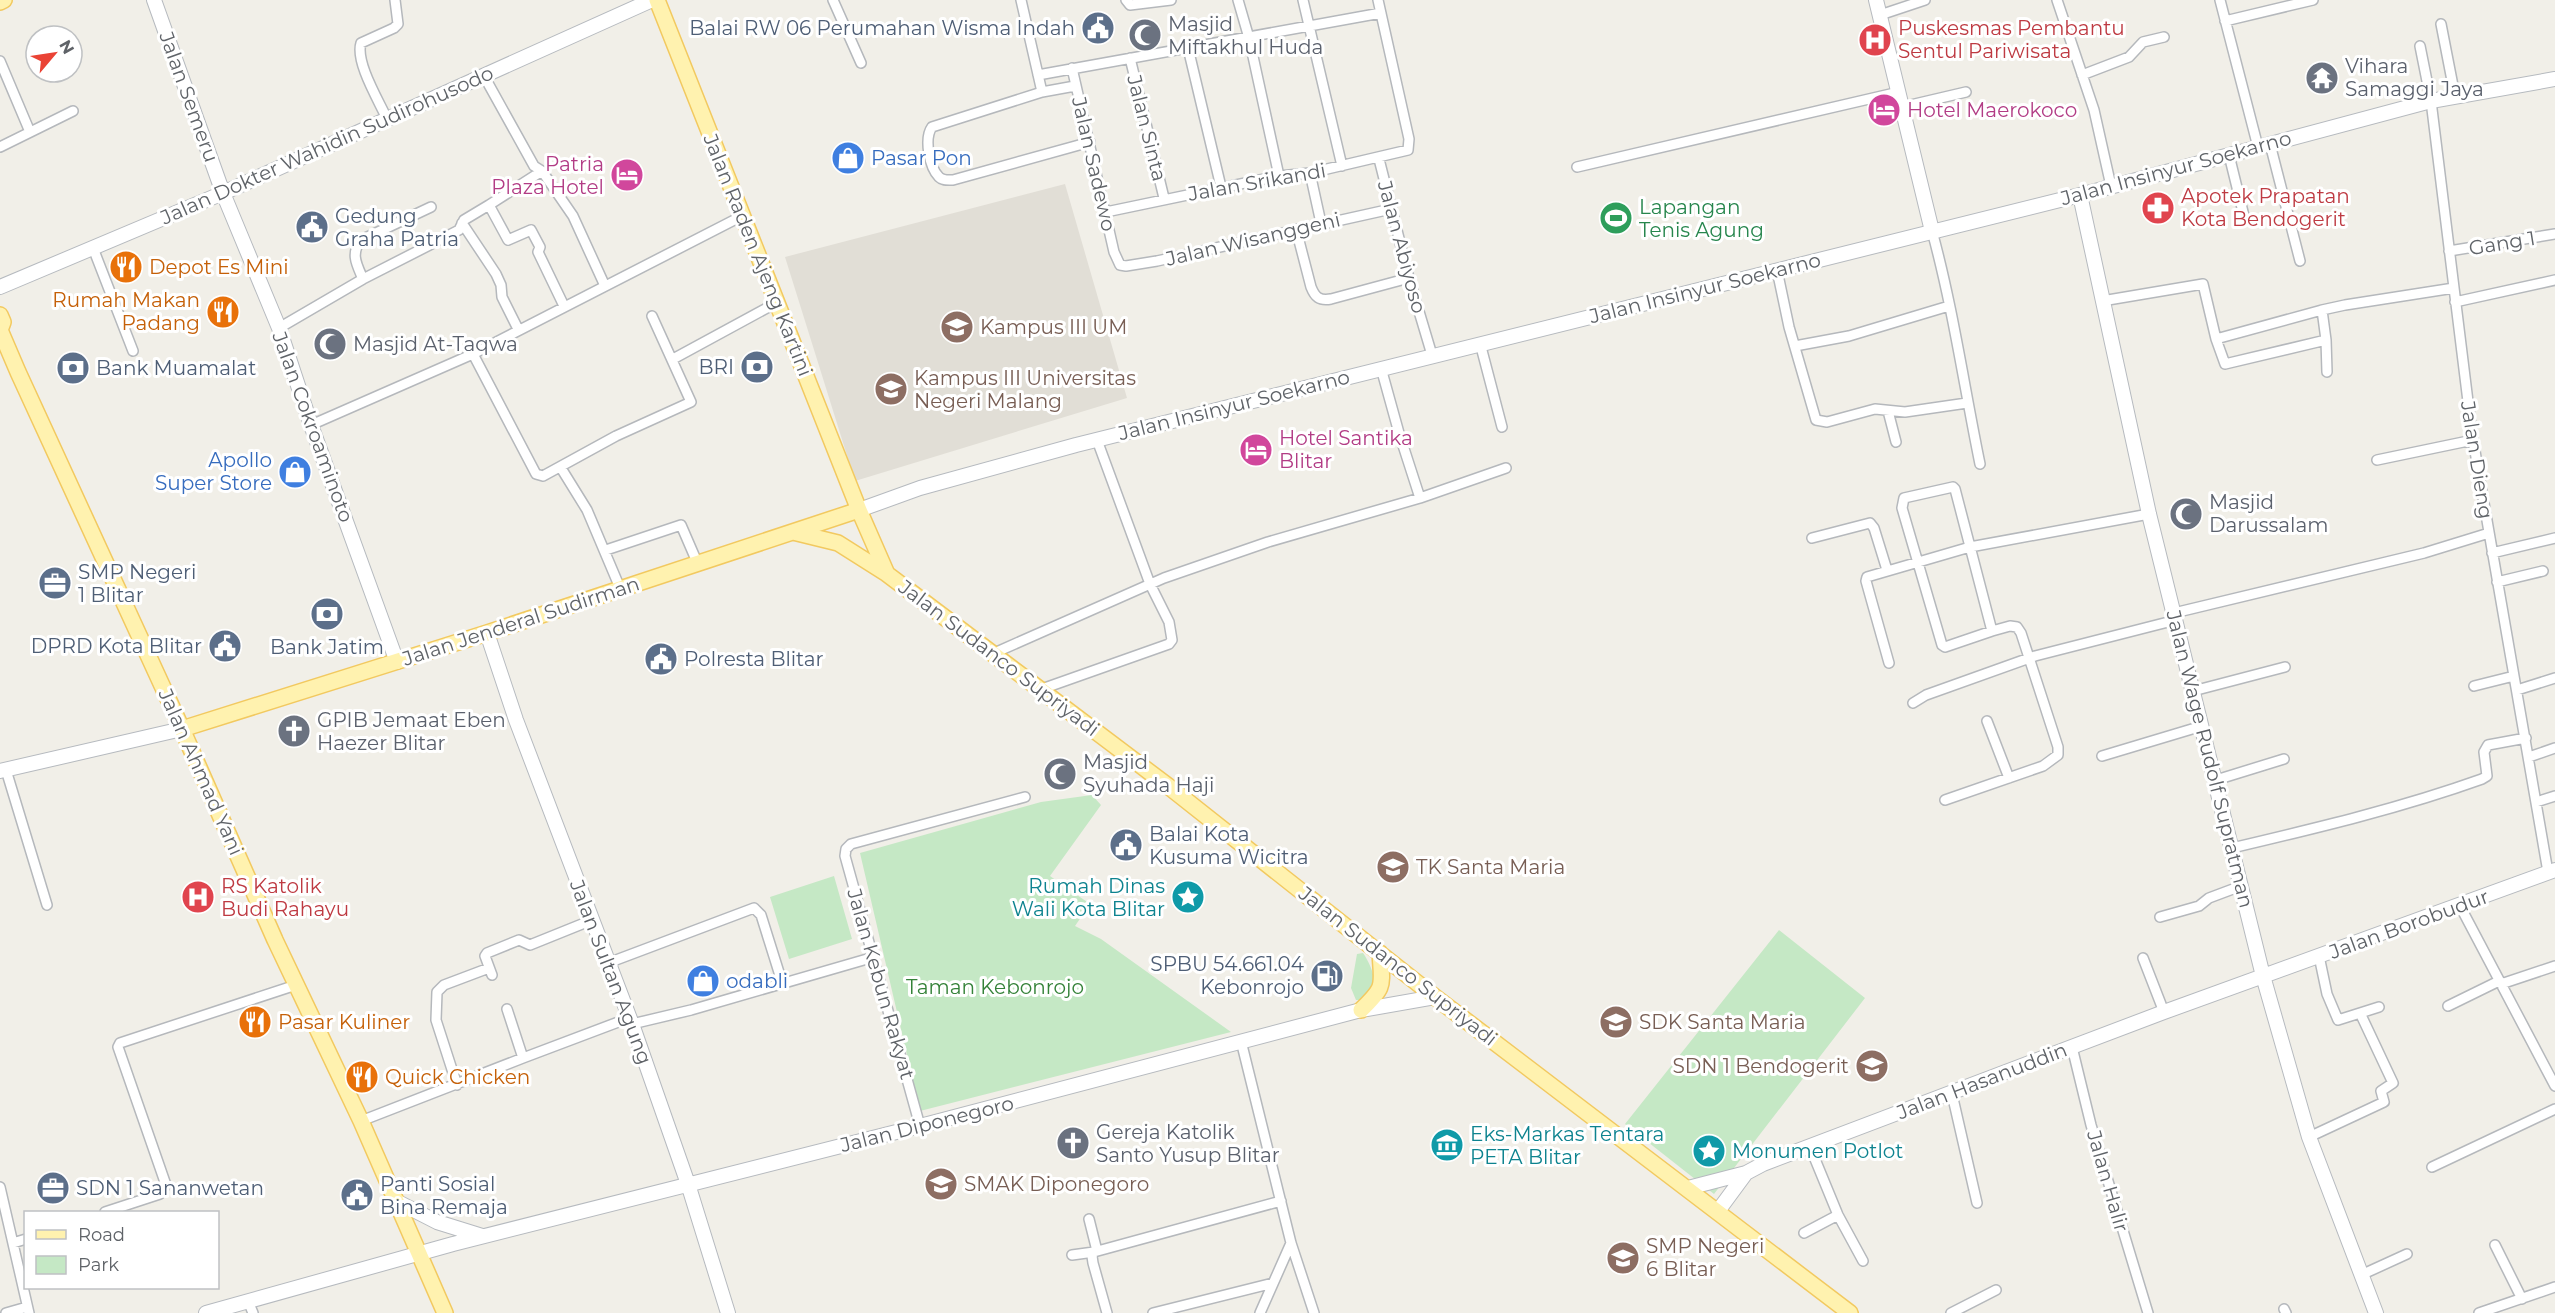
<svg xmlns="http://www.w3.org/2000/svg" width="2555" height="1313" font-family="Montserrat,sans-serif">
	<style>
		.education { fill: #e1ded6 }
		.green { fill: #c5e8c5 }
		.lines { fill: none; stroke-linecap: round; stroke-linejoin: round }
		.street-casing { stroke: #b5b8bc; stroke-width: 12 }
		.secondary-casing { stroke: #b6babf; stroke-width: 16 }
		.primary-casing { stroke: #f2c960; stroke-width: 18 }
		.street { stroke: #fff; stroke-width: 9 }
		.secondary { stroke: #fff; stroke-width: 14 }
		.primary { stroke: #fff2af; stroke-width: 15 }
		.labels { text-anchor: middle; dominant-baseline: central; stroke-width: 6; stroke-linejoin: round; paint-order: stroke }
		.worship-label { font-size: 20px; fill: #5b616d; stroke: #fff; text-anchor: start }
		.service-label { font-size: 20px; fill: #4e5e75; stroke: #fff; text-anchor: start }
		.health-label { font-size: 20px; fill: #be3a42; stroke: #fff; text-anchor: start }
		.street-label { font-size: 20px; fill: #5f6368; stroke: #fff }
		.hotel-label { font-size: 20px; fill: #b23c85; stroke: #fff; text-anchor: start }
		.shop-label { font-size: 20px; fill: #366cbe; stroke: #fff; text-anchor: start }
		.leisure-label { font-size: 20px; fill: #27864d; stroke: #fff; text-anchor: start }
		.food-label { font-size: 20px; fill: #c56008; stroke: #fff; text-anchor: start }
		.education-label { font-size: 20px; fill: #785e54; stroke: #fff; text-anchor: start }
		.culture-label { font-size: 20px; fill: #0d838f; stroke: #fff; text-anchor: start }
		.park-label { font-size: 20px; fill: #348238; stroke: #fff }
	</style>
	<rect width="100%" height="100%" fill="#f1efe8"/>
	<path class="education" d="M1065,184l62,214 -272,83 -70,-224z"/>
	<path class="green" d="M1092,795l9,10 -51,71 40,28 -15,22 26,13 130,93 -311,79 -60,-258 181,-51z
		M834,876l18,63 -63,20 -19,-62z
		M1779,930l86,68 -151,196 -89,-70z
		M1363,953c11,16 22,47 -7,47l-5,-12 6,-34z"/>
	<g class="lines">
		<g class="street-casing">
			<path id="street" d="M833,0l28,63
				M1021,0l21,92
				M1126,0l4,5 41,-5
				M1238,0l11,38 30,138
				M1303,0l39,166
				M2057,0l37,110 17,76
				M2220,0l38,147
				M1880,15l45,-15
				M2225,21l88,-21
				M2441,24l14,72
				M2420,46l11,55 41,333 76,438
				M1188,48l33,139
				M1130,58l34,140
				M0,61l30,71
				M1072,68l42,184 6,13 6,1 31,-5 234,-52
				M1038,75l343,-62
				M2082,75l47,-18 14,-15 21,-5
				M484,76l50,90 8,5 31,45 32,70
				M1075,86l-33,6 -110,35c-8,11 -3,40 7,50 4,4 9,3 14,3l137,-38
				M1902,107l64,-15
				M387,119c-8,-18 -32,-57 -26,-76l33,-15 4,-4 -3,-24
				M2270,144l30,117
				M0,147l73,-36
				M2229,155l15,61
				M1379,159l30,119 23,77
				M1577,167l322,-75
				M1310,173l11,50
				M489,205l53,-34
				M1106,212l173,-36 31,-3 98,-23 1,-11 -31,-139
				M462,223l34,51 5,11 1,12 16,32
				M1296,229l15,58c4,10 8,14 20,12l78,-21
				M1932,231c21,77 32,155 48,233
				M93,248l40,103
				M2449,251l106,-17
				M1777,270l12,57 27,93 11,2 48,-13 30,3 62,-9
				M363,279c-6,-14 -13,-25 -2,-39l70,-33
				M2102,301l101,-17 13,55 9,25 101,-24 -4,-30 23,-5 109,-17
				M2455,302l100,-22
				M279,328l84,-49 96,-49 5,-10 25,-15 19,35 23,-10 9,17 -2,5 26,54
				M2216,339l106,-29
				M2326,340l1,32
				M1480,343l22,84
				M1795,346l54,-10 100,-30
				M473,354l63,120 7,2 73,-40 75,-34 -39,-86
				M673,359l103,-56
				M1381,368l18,65 21,65
				M1888,411l8,31
				M311,425l162,-71 269,-138
				M2377,460l96,-20
				M561,468l26,42 33,78
				M1812,538l58,-15 4,5 13,42
				M606,550l75,-25 16,37
				M2492,553l63,-15
				M2497,582l46,-11
				M2174,613l250,-60 65,-20
				M992,654l172,-76 104,-36 152,-44 86,-30
				M1889,663l-23,-82 1,-4 103,-30 179,-33
				M2474,686l40,-10
				M1039,690l130,-46 3,-4 -3,-18 -19,-38 -53,-144
				M2517,690l38,-12
				M2193,691l92,-24
				M1913,703l13,-8 109,-39 141,-36
				M1987,721l22,57
				M2102,756l100,-30
				M2529,757l26,-9
				M6,770l41,135
				M2216,780l68,-21
				M1945,800l98,-34 15,-11v-8l-37,-114 -4,-6 -7,-1 -18,5 -37,-142 -2,-2 -49,11 -2,10 40,137 3,2 47,-16
				M2536,802l19,-6
				M2232,848c85,-20 169,-40 250,-69l5,-3 -3,-24 4,-7 38,-7
				M2460,906l95,180
				M2160,917l39,-11 10,-8 32,-12
				M2319,956l8,38 11,26 41,-13
				M2143,958l21,54
				M608,963l146,-55 7,7 21,67
				M492,975l-7,-19 2,-3 32,-13 11,5 62,-25
				M2501,984l54,-18
				M2448,1006l51,-25
				M632,1024l59,-14 183,-53
				M1241,1041l50,202 23,70
				M2072,1047l19,78 57,188
				M523,1058l106,-40
				M457,1085l-21,-65 1,-28 7,-7 45,-17
				M1952,1094l25,109
				M361,1121l162,-63 -16,-49
				M920,1126l-75,-270 1,-7 5,-5 174,-47
				M2309,1137l75,-35 -3,-11 12,-8 -32,-68
				M1810,1147l28,68 25,46
				M2432,1167l123,-58
				M0,1187l29,126
				M105,1212l55,-18 6,-9 -48,-138 2,-4 176,-58
				M1089,1219l8,32
				M1804,1233l34,-18
				M13,1243l13,-4
				M2495,1245l27,54
				M1094,1252l-2,4 1,7 14,50
				M1072,1255l22,-3 187,-51
				M2361,1275l46,-21
				M248,1301l5,12
				M2284,1309l2,4
				M6,1313l21,-6
				M1153,1313l120,-30
				M1260,1313l31,-70
				M1951,1313l45,-23
				M2479,1313l76,-26"/>
		</g>
		<g class="secondary-casing">
			<path id="secondary" d="M154,0l69,193 56,135 32,97 86,237
				M1876,0l56,231
				M2080,195l69,319 114,462 46,161 67,176
				M0,287l223,-94 429,-193
				M859,510l61,-22 156,-43 1004,-250 351,-94 124,-22
				M487,633l29,87 116,304 56,160 40,129
				M0,771l182,-42
				M1688,1188l58,-15
				M396,1201l41,21 45,14
				M1718,1211l28,-38 17,-9 401,-152 391,-142
				M206,1313l247,-69 467,-118 441,-116 74,-13"/>
		</g>
		<g class="primary-casing">
			<path id="primary" d="M657,0l202,510 28,64 281,212 267,211 415,316
				M0,2l4,-2
				M0,315l3,7 -3,8 18,42 164,357 93,211 86,181 84,192
				M793,532l45,11 49,31
				M182,729l305,-96 372,-123
				M1361,1010c25,-24 21,-24 19,-57"/>
		</g>
		<use href="#street" class="street"/>
		<use href="#secondary" class="secondary"/>
		<use href="#primary" class="primary"/>
	</g>
	<defs>
		<g id="civic-disc" transform="scale(1.725)"><circle r="9.5" fill="#5c6f8a" stroke="#fff"/><path d="M-.6-6.5H3V-4.5H.6V-3L4-1V1h2V6H-6V1h2V-1L-.6-3ZM-1.2 2.5V6h2.4V2.5Z" fill="#fff"/></g>
		<g id="mosque-disc" transform="scale(1.725)"><circle r="9.5" fill="#6b7280" stroke="#fff"/><path d="M3.5-4.9A6 6 0 1 0 3.5 4.9A5 5 0 1 1 3.5-4.9Z" fill="#fff"/></g>
		<g id="hospital-disc" transform="scale(1.725)"><circle r="9.5" fill="#e0444e" stroke="#fff"/><path d="M-5-5h3v3.5h4V-5h3V5h-3V1.5h-4V5h-3Z" fill="#fff"/></g>
		<g id="temple-disc" transform="scale(1.725)"><circle r="9.5" fill="#6b7280" stroke="#fff"/><path d="M0-6L5-2H3V0L6.5 2.5H4V6H1.5V3h-3V6H-4V2.5H-6.5L-3 0V-2H-5Z" fill="#fff"/></g>
		<g id="hotel-disc" transform="scale(1.725)"><circle r="9.5" fill="#d1479c" stroke="#fff"/><path d="M-6-4.5h1.5V1H6V5H4.5V3h-9V5H-6ZM-4 0a1.8 1.8 0 1 1 3.6 0ZM.5 0V-2.5h3Q6-2.5 6 0Z" fill="#fff"/></g>
		<g id="shop-disc" transform="scale(1.725)"><circle r="9.5" fill="#3f7fe0" stroke="#fff"/><path d="M-5-2.5h2.3a2.7 3.5 0 0 1 5.4 0H5L5.5 6h-11ZM-1.5-2.5h3a1.5 2.3 0 0 0-3 0Z" fill="#fff"/></g>
		<g id="pharmacy-disc" transform="scale(1.725)"><circle r="9.5" fill="#e0444e" stroke="#fff"/><path d="M-2-6h4v4h4v4h-4v4h-4v-4h-4v-4h4Z" fill="#fff"/></g>
		<g id="stadium-disc" transform="scale(1.725)"><circle r="9.5" fill="#2e9e5b" stroke="#fff"/><path d="M0-5a6.5 5 0 1 0 0 10a6.5 5 0 1 0 0-10ZM-3.5-1.8h7v3.6h-7Z" fill="#fff"/></g>
		<g id="restaurant-disc" transform="scale(1.725)"><circle r="9.5" fill="#e8710a" stroke="#fff"/><path d="M-5-6h1v4h1v-4h1v4h1v-4h1v5L-1.5 .5V6h-2V.5L-5-1ZM5-6V6H3V1.5H1.5Q1.5-4 5-6Z" fill="#fff"/></g>
		<g id="university-disc" transform="scale(1.725)"><circle r="9.5" fill="#8d6e63" stroke="#fff"/><path d="M0-5L7-2L0 1L-7-2ZM-4 1L0 2.5L4 1V4Q0 6-4 4Z" fill="#fff"/></g>
		<g id="bank-disc" transform="scale(1.725)"><circle r="9.5" fill="#5c6f8a" stroke="#fff"/><path d="M-6-4H6V4H-6ZM0-2.3a2.3 2.3 0 1 0 0 4.6a2.3 2.3 0 1 0 0-4.6Z" fill="#fff"/></g>
		<g id="school-disc" transform="scale(1.725)"><circle r="9.5" fill="#8d6e63" stroke="#fff"/><path d="M0-5L7-2L0 1L-7-2ZM-4 1L0 2.5L4 1V4Q0 6-4 4Z" fill="#fff"/></g>
		<g id="office-disc" transform="scale(1.725)"><circle r="9.5" fill="#5c6f8a" stroke="#fff"/><path d="M-6-3h4V-5.5h4V-3h4V5H-6ZM-1-4.5V-3h2v-1.5ZM-6 0V1H6V0Z" fill="#fff"/></g>
		<g id="church-disc" transform="scale(1.725)"><circle r="9.5" fill="#6b7280" stroke="#fff"/><path d="M-1.2-6h2.4v3.5h3.3v2.4h-3.3V6h-2.4V-.1h-3.3v-2.4h3.3Z" fill="#fff"/></g>
		<g id="sight-disc" transform="scale(1.725)"><circle r="9.5" fill="#0f9aa8" stroke="#fff"/><path d="M0-6L1.8-2.2L6-1.7L2.9 1.2L3.7 5.4L0 3.3L-3.7 5.4L-2.9 1.2L-6-1.7L-1.8-2.2Z" fill="#fff"/></g>
		<g id="fuel-disc" transform="scale(1.725)"><circle r="9.5" fill="#5c6f8a" stroke="#fff"/><path d="M-5.5-6h7V0h2V4h1.3V-2.5L3-4.5l.8-.8L6-3V5H2.5V1h-1V6h-7ZM-4.2-4.7v3.2H.2V-4.7Z" fill="#fff"/></g>
		<g id="museum-disc" transform="scale(1.725)"><circle r="9.5" fill="#0f9aa8" stroke="#fff"/><path d="M0-6L6-3V-2H-6V-3ZM-5-1h2V3h-2ZM-1-1h2V3h-2ZM3-1h2V3H3ZM-6 4H6V6H-6Z" fill="#fff"/></g>
	</defs>
	<g fill-rule="evenodd">
		<use href="#civic-disc" x="1098" y="28"/>
		<use href="#mosque-disc" x="1145" y="35"/>
		<use href="#hospital-disc" x="1875" y="40"/>
		<use href="#temple-disc" x="2322" y="78"/>
		<use href="#hotel-disc" x="1884" y="110"/>
		<use href="#shop-disc" x="848" y="158"/>
		<use href="#hotel-disc" x="627" y="175"/>
		<use href="#pharmacy-disc" x="2158" y="208"/>
		<use href="#stadium-disc" x="1616" y="218"/>
		<use href="#civic-disc" x="312" y="227"/>
		<use href="#restaurant-disc" x="126" y="267"/>
		<use href="#restaurant-disc" x="223" y="312"/>
		<use href="#university-disc" x="957" y="327"/>
		<use href="#mosque-disc" x="330" y="344"/>
		<use href="#bank-disc" x="757" y="367"/>
		<use href="#bank-disc" x="73" y="368"/>
		<use href="#school-disc" x="891" y="389"/>
		<use href="#hotel-disc" x="1256" y="450"/>
		<use href="#shop-disc" x="295" y="472"/>
		<use href="#mosque-disc" x="2186" y="514"/>
		<use href="#office-disc" x="55" y="583"/>
		<use href="#bank-disc" x="327" y="614"/>
		<use href="#civic-disc" x="225" y="646"/>
		<use href="#civic-disc" x="661" y="659"/>
		<use href="#church-disc" x="294" y="731"/>
		<use href="#mosque-disc" x="1060" y="774"/>
		<use href="#civic-disc" x="1126" y="845"/>
		<use href="#school-disc" x="1393" y="867"/>
		<use href="#hospital-disc" x="198" y="897"/>
		<use href="#sight-disc" x="1188" y="897"/>
		<use href="#fuel-disc" x="1327" y="976"/>
		<use href="#shop-disc" x="703" y="981"/>
		<use href="#restaurant-disc" x="255" y="1022"/>
		<use href="#school-disc" x="1616" y="1022"/>
		<use href="#school-disc" x="1872" y="1066"/>
		<use href="#restaurant-disc" x="362" y="1077"/>
		<use href="#church-disc" x="1073" y="1143"/>
		<use href="#museum-disc" x="1447" y="1145"/>
		<use href="#sight-disc" x="1709" y="1151"/>
		<use href="#school-disc" x="941" y="1184"/>
		<use href="#office-disc" x="53" y="1188"/>
		<use href="#civic-disc" x="357" y="1195"/>
		<use href="#school-disc" x="1623" y="1258"/>
	</g>
	<g class="labels">
		<g class="worship-label">
			<text x="1168" y="24">Masjid<tspan x="1168" dy="23">Miftakhul Huda</tspan></text>
			<text x="2345" y="66">Vihara<tspan x="2345" dy="23">Samaggi Jaya</tspan></text>
			<text x="353" y="344">Masjid At-Taqwa</text>
			<text x="2209" y="502">Masjid<tspan x="2209" dy="23">Darussalam</tspan></text>
			<text x="317" y="720">GPIB Jemaat Eben<tspan x="317" dy="23">Haezer Blitar</tspan></text>
			<text x="1083" y="762">Masjid<tspan x="1083" dy="23">Syuhada Haji</tspan></text>
			<text x="1096" y="1132">Gereja Katolik<tspan x="1096" dy="23">Santo Yusup Blitar</tspan></text>
		</g>
		<g class="service-label">
			<text x="1075" y="28" text-anchor="end">Balai RW 06 Perumahan Wisma Indah</text>
			<text x="335" y="216">Gedung<tspan x="335" dy="23">Graha Patria</tspan></text>
			<text x="734" y="367" text-anchor="end">BRI</text>
			<text x="96" y="368">Bank Muamalat</text>
			<text x="78" y="572">SMP Negeri<tspan x="78" dy="23">1 Blitar</tspan></text>
			<text x="202" y="646" text-anchor="end">DPRD Kota Blitar</text>
			<text x="327" y="647" text-anchor="middle">Bank Jatim</text>
			<text x="684" y="659">Polresta Blitar</text>
			<text x="1149" y="834">Balai Kota<tspan x="1149" dy="23">Kusuma Wicitra</tspan></text>
			<text x="1304" y="964" text-anchor="end">SPBU 54.661.04<tspan x="1304" dy="23">Kebonrojo</tspan></text>
			<text x="380" y="1184">Panti Sosial<tspan x="380" dy="23">Bina Remaja</tspan></text>
			<text x="76" y="1188">SDN 1 Sananwetan</text>
		</g>
		<g class="health-label">
			<text x="1898" y="28">Puskesmas Pembantu<tspan x="1898" dy="23">Sentul Pariwisata</tspan></text>
			<text x="2181" y="196">Apotek Prapatan<tspan x="2181" dy="23">Kota Bendogerit</tspan></text>
			<text x="221" y="886">RS Katolik<tspan x="221" dy="23">Budi Rahayu</tspan></text>
		</g>
		<g class="street-label">
			<text transform="translate(189 97) rotate(70)">Jalan Semeru</text>
			<text transform="translate(1147 128) rotate(76)">Jalan Sinta</text>
			<text transform="translate(327 145) rotate(-24)">Jalan Dokter Wahidin Sudirohusodo</text>
			<text transform="translate(1094 164) rotate(77)">Jalan Sadewo</text>
			<text transform="translate(2176 168) rotate(-15)">Jalan Insinyur Soekarno</text>
			<text transform="translate(1257 182) rotate(-10)">Jalan Srikandi</text>
			<text transform="translate(1253 239) rotate(-13)">Jalan Wisanggeni</text>
			<text transform="translate(2502 243) rotate(-9)">Gang 1</text>
			<text transform="translate(1402 247) rotate(75)">Jalan Abiyoso</text>
			<text transform="translate(758 255) rotate(68)">Jalan Raden Ajeng Kartini</text>
			<text transform="translate(1705 288) rotate(-14)">Jalan Insinyur Soekarno</text>
			<text transform="translate(1234 405) rotate(-14)">Jalan Insinyur Soekarno</text>
			<text transform="translate(313 427) rotate(70)">Jalan Cokroaminoto</text>
			<text transform="translate(2477 460) rotate(81)">Jalan Dieng</text>
			<text transform="translate(521 621) rotate(-18)">Jalan Jenderal Sudirman</text>
			<text transform="translate(999 658) rotate(37)">Jalan Sudanco Supriyadi</text>
			<text transform="translate(2210 759) rotate(76)">Jalan Wage Rudolf Supratman</text>
			<text transform="translate(201 772) rotate(66)">Jalan Ahmad Yani</text>
			<text transform="translate(2409 924) rotate(-20)">Jalan Borobudur</text>
			<text transform="translate(1398 966) rotate(38)">Jalan Sudanco Supriyadi</text>
			<text transform="translate(611 972) rotate(69)">Jalan Sultan Agung</text>
			<text transform="translate(881 984) rotate(74)">Jalan Kebun Rakyat</text>
			<text transform="translate(1982 1081) rotate(-21)">Jalan Hasanuddin</text>
			<text transform="translate(927 1124) rotate(-14)">Jalan Diponegoro</text>
			<text transform="translate(2108 1181) rotate(74)">Jalan Halir</text>
		</g>
		<g class="hotel-label">
			<text x="1907" y="110">Hotel Maerokoco</text>
			<text x="604" y="164" text-anchor="end">Patria<tspan x="604" dy="23">Plaza Hotel</tspan></text>
			<text x="1279" y="438">Hotel Santika<tspan x="1279" dy="23">Blitar</tspan></text>
		</g>
		<g class="shop-label">
			<text x="871" y="158">Pasar Pon</text>
			<text x="272" y="460" text-anchor="end">Apollo<tspan x="272" dy="23">Super Store</tspan></text>
			<text x="726" y="981">odabli</text>
		</g>
		<g class="leisure-label">
			<text x="1639" y="207">Lapangan<tspan x="1639" dy="23">Tenis Agung</tspan></text>
		</g>
		<g class="food-label">
			<text x="149" y="267">Depot Es Mini</text>
			<text x="200" y="300" text-anchor="end">Rumah Makan<tspan x="200" dy="23">Padang</tspan></text>
			<text x="278" y="1022">Pasar Kuliner</text>
			<text x="385" y="1077">Quick Chicken</text>
		</g>
		<g class="education-label">
			<text x="980" y="327">Kampus III UM</text>
			<text x="914" y="378">Kampus III Universitas<tspan x="914" dy="23">Negeri Malang</tspan></text>
			<text x="1416" y="867">TK Santa Maria</text>
			<text x="1639" y="1022">SDK Santa Maria</text>
			<text x="1849" y="1066" text-anchor="end">SDN 1 Bendogerit</text>
			<text x="964" y="1184">SMAK Diponegoro</text>
			<text x="1646" y="1246">SMP Negeri<tspan x="1646" dy="23">6 Blitar</tspan></text>
		</g>
		<g class="culture-label">
			<text x="1165" y="886" text-anchor="end">Rumah Dinas<tspan x="1165" dy="23">Wali Kota Blitar</tspan></text>
			<text x="1470" y="1134">Eks-Markas Tentara<tspan x="1470" dy="23">PETA Blitar</tspan></text>
			<text x="1732" y="1151">Monumen Potlot</text>
		</g>
		<g class="park-label">
			<text x="995" y="987">Taman Kebonrojo</text>
		</g>
	</g>
	<rect x="24" y="1211" width="195" height="78" fill="#ffffff" stroke="#bfc1c3" stroke-width="1.5"/>
	<rect x="36" y="1230" width="30" height="9" fill="#fff2af" stroke="#bfc1c3" stroke-width="1.5"/>
	<text x="78" y="1241" font-size="18" fill="#5f6368">Road</text>
	<rect x="36" y="1256" width="30" height="18" fill="#c5e8c5" stroke="#bfc1c3" stroke-width="1.5"/>
	<text x="78" y="1271" font-size="18" fill="#5f6368">Park</text>
	<g transform="translate(54 54) rotate(61)"><circle r="28" fill="#ffffff" stroke="#bfc1c3" stroke-width="1.5"/>
	<path d="M0-4.5L10 22L0 15L-10 22Z" fill="#ea4335"/>
	<text y="-9" font-size="16" font-weight="bold" text-anchor="middle" fill="#5f6368">N</text>
	</g>
</svg>
